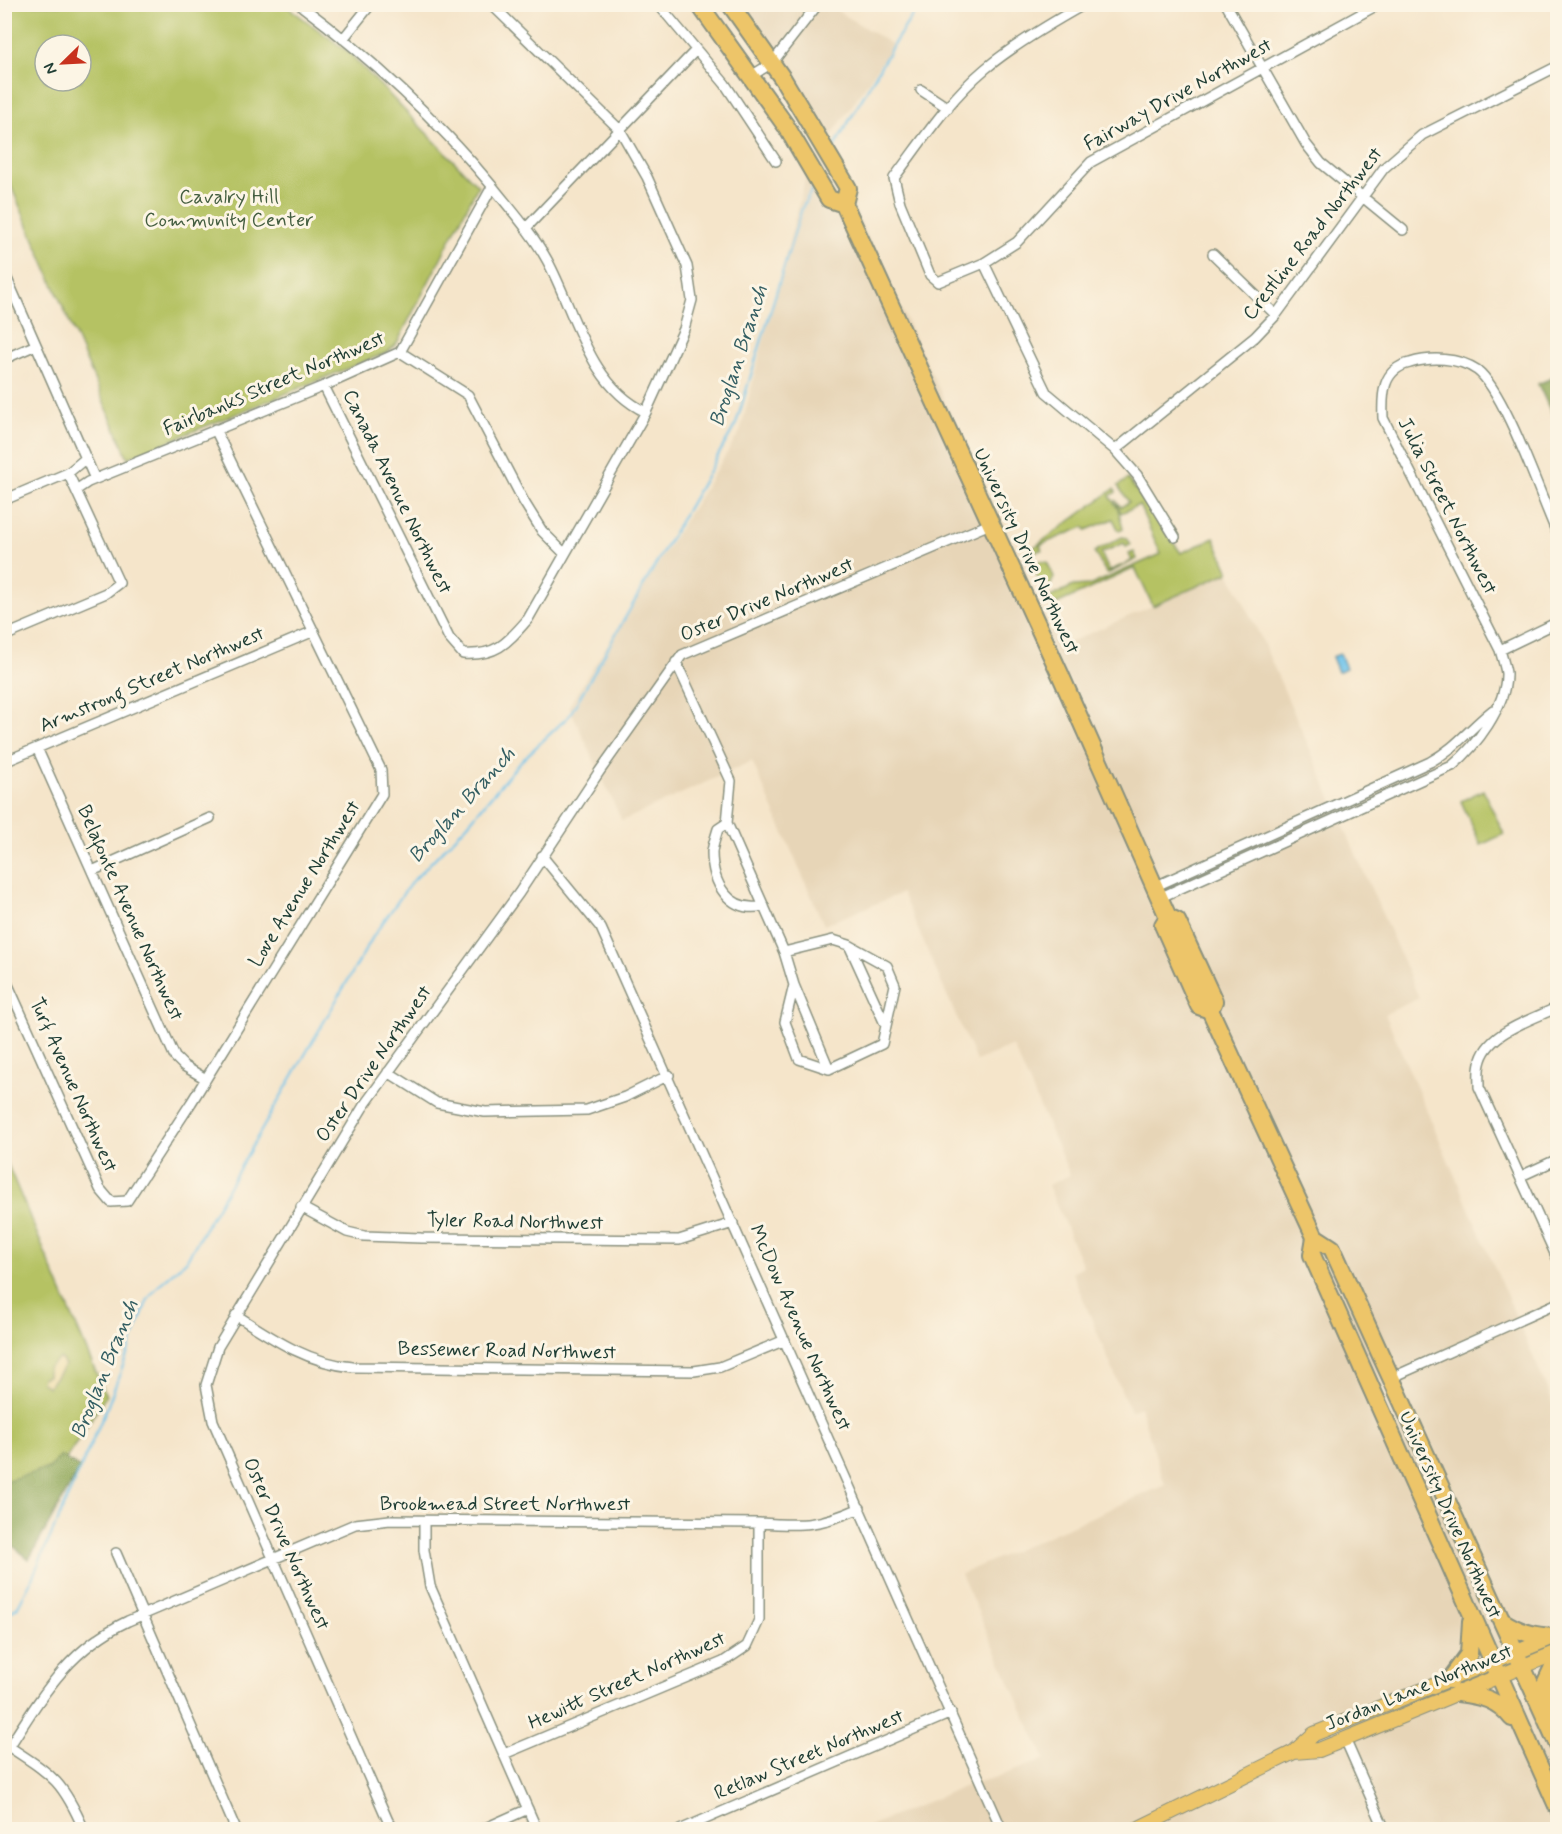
<svg xmlns="http://www.w3.org/2000/svg" width="1562" height="1834" font-family="Mynerve,sans-serif">
	<style>
		.built { fill: #e7d5b7 }
		.green { fill: #b5c264; stroke: #6a804c; stroke-width: 1.5; fill-rule: evenodd }
		.forest { fill: #90a85a; stroke: #587247; stroke-width: 1.5 }
		.sand { fill: #eeda9e; stroke: #868c69; stroke-width: 1.5 }
		.water { fill: #6ec3eb; stroke: #468090; stroke-width: 1.5 }
		.lines { fill: none; stroke-linecap: round; stroke-linejoin: round }
		.stream { stroke: #6ec3eb; stroke-width: 2 }
		.street-casing { stroke: #8a917f; stroke-width: 12 }
		.primary-casing { stroke: #8a917f; stroke-width: 16 }
		.highway-casing { stroke: #8a917f; stroke-width: 20 }
		.street { stroke: #fff; stroke-width: 9 }
		.primary { stroke: #edc569; stroke-width: 14 }
		.highway { stroke: #edc569; stroke-width: 16 }
		.labels { text-anchor: middle; dominant-baseline: central; stroke-width: 6; stroke-linejoin: round; paint-order: stroke }
		.street-label { font-size: 20px; fill: #1f3d34; stroke: #fcf5e5 }
		.park-label { font-size: 20px; fill: #445e40; stroke: #fcf5e5 }
		.water-label { font-size: 21px; font-style: italic; fill: #335e62; stroke: #fcf5e5 }
	</style>
	<rect width="100%" height="100%" fill="#fcf5e5"/>
	<filter id="ink" filterUnits="userSpaceOnUse"><feTurbulence type="fractalNoise" baseFrequency=".0167" numOctaves="2"/><feDisplacementMap in="SourceGraphic" scale="12" xChannelSelector="R" yChannelSelector="G"/><feConvolveMatrix kernelMatrix="1 2 1 2 8 2 1 2 1" color-interpolation-filters="sRGB"/></filter>
	<filter id="wash" filterUnits="userSpaceOnUse"><feTurbulence type="fractalNoise" baseFrequency=".008" numOctaves="4" result="noise"/><feDisplacementMap in="SourceGraphic" scale="24" xChannelSelector="R" yChannelSelector="G"/><feGaussianBlur stdDeviation="1.35" result="paint"/><feColorMatrix in="noise" values="0 0 0 0 0 0 0 0 0 0 0 0 0 0 0 0 0 1.4 0 .05"/><feComposite in="paint" operator="in"/></filter>
	<g filter="url(#wash)">
		<rect width="100%" height="100%" fill="#f5e5ca"/>
		<path class="built" d="M728,5h100l65,40 -68,100 234,502 170,-75 33,68 157,358 -34,16 172,398v417h-694l110,-46 22,-5 50,-19 -84,-185 204,-89 -25,-78 -10,4 -58,-139 11,-6 -35,-81 22,-10 -57,-129 -37,15 -74,-168 -78,32 -72,-164 -130,60 -53,-115 171,-274 66,-256 19,-32z"/>
		<path class="green" d="M4,5h281l63,47 130,134 -81,157 -9,9 -260,106 -123,-286zM45,45h36v36h-36z
			M1128,479l53,74 33,-15 15,34 -76,34 -18,-38 -83,38 -4,-8 25,-12 18,-1 70,-31 -22,-49 -18,8 -6,-13 6,7 8,-5 -11,-16z
			M1114,489l2,3 -6,4 8,13 5,20 -4,2 -6,-12 -27,11 -2,-3 -44,18 2,5 -16,3z
			M1122,537l4,1 4,7 -4,2 -2,-4 -23,10 8,18 23,-10 -3,-7 5,-2 3,7 -30,15 -13,-22z
			M1039,561l8,1 7,15 -4,9 -8,1 -9,-21z
			M1483,790l21,44 -23,11 -20,-44z
			M4,1156l102,240 -49,77 -53,21z"/>
		<path class="forest" d="M1557,376v49l-19,-41z
			M61,1456l19,12 -51,91 -24,-20v-58l44,-13z"/>
		<path class="sand" d="M60,1358l5,7 -17,22 -7,-5 1,-4 6,-2v-8z"/>
		<path class="water" d="M1340,654l6,14 -8,4 -6,-15z"/>
		<g class="lines">
			<path class="stream" d="M833,149l60,-104 27,-41
				M4,1615l13,-7 14,-27 77,-176 40,-106 12,-15 26,-23 188,-326 36,-51 57,-59 52,-62 50,-47 167,-292 66,-216 12,-22"/>
		</g>
	</g>
	<g filter="url(#ink)">
		<g class="lines">
			<g class="street-casing">
				<path id="street" d="M299,4c72,54 137,114 194,183 19,24 39,46 54,73 28,51 41,125 99,152
					M658,4l67,80 51,77
					M1085,4c-34,19 -70,40 -100,65 -36,30 -63,72 -91,109l6,25 30,72 8,7 46,-19 33,-21 74,-80 288,-158
					M1226,4l80,140 15,19 82,67
					M343,39l28,-35
					M751,76l21,-13 46,-59
					M921,90l27,18
					M527,227l169,-177
					M1213,254l63,61
					M984,263l62,129 69,58 22,25 38,62
					M4,272l91,207
					M400,352l68,43 56,107 18,29 22,22
					M4,359l32,-14
					M324,386l125,252 14,16c34,2 44,-11 65,-35l118,-207 38,-83 8,-29 -5,-34 -40,-89 -27,-47 -129,-126
					M1115,450l140,-113 21,-22 108,-147 38,-33 136,-69
					M76,490l12,-8 236,-96 76,-34 92,-165
					M4,500l64,-27 18,-15
					M4,636l102,-43 13,-10 -51,-110
					M1500,650l58,-28
					M676,662l55,119 -4,42 57,129 10,33 -9,37 14,37 30,10 53,-25 13,-59 -8,-19 -38,-21
					M37,748l138,309 9,9 22,13
					M4,762l310,-131
					M727,823l-9,6c-2,7 -5,15 -6,23 0,31 17,62 52,54
					M542,856l59,72 401,902
					M92,871l118,-53
					M1154,887l276,-125c27,-15 39,-33 63,-52
					M1159,898l293,-132c23,-19 55,-60 54,-93 -1,-7 -4,-16 -6,-23l-117,-232c-1,-23 -1,-49 27,-55 20,-6 48,-6 67,7 28,21 64,128 81,165
					M784,952l49,-12 16,5 37,81
					M4,976l96,213 11,13 16,-1 64,-98 191,-309 -1,-24 -166,-341
					M794,985l35,84
					M1558,1007c-26,13 -72,25 -78,57 -2,7 -1,16 -1,23l79,173
					M388,1072l49,31 48,9 102,-2 38,-13 44,-22
					M1521,1176l37,-17
					M301,1207l46,25 17,4 57,2 258,2 54,-17
					M236,1315c37,24 72,48 117,52l341,4 26,-4 65,-27
					M1391,1378l167,-75
					M424,1522v28l6,36 107,244
					M116,1553l120,277
					M1345,1739l40,91
					M5,1744c45,30 56,33 79,86
					M9,1747c34,-53 60,-98 119,-126l227,-97 35,-4 369,3c44,3 61,3 101,-15
					M504,1754l219,-92 24,-16 12,-26v-97
					M395,1830l-7,-9 -175,-400 -7,-36 12,-38 145,-240 156,-214 80,-121 83,-117 308,-131
					M481,1830l47,-21
					M680,1830l271,-117"/>
			</g>
			<g class="primary-casing">
				<path id="primary" d="M1294,1752l25,-2 239,-98
					M1135,1830l159,-78 20,-18 240,-97"/>
			</g>
			<g class="highway-casing">
				<path id="highway" d="M699,4l87,122 43,73 15,5
					M730,4l53,75 65,109 -4,16 216,470 108,243 9,4 37,80 -4,9
					M1168,917l-5,8 36,81 11,4 105,227 17,11 226,497
					M1315,1237l-3,18 246,553
					M1502,1621c17,11 31,15 52,16
					M1450,1680l19,-26 2,-33
					M1458,1693c24,3 39,6 54,25
					M1546,1711l-1,-27 13,-28"/>
			</g>
			<use href="#street" class="street"/>
			<use href="#primary" class="primary"/>
			<use href="#highway" class="highway"/>
		</g>
	</g>
	<g class="labels">
		<g class="street-label">
			<text transform="translate(1178 95) rotate(-29)">Fairway Drive Northwest</text>
			<text transform="translate(1313 234) rotate(-52)">Crestline Road Northwest</text>
			<text transform="translate(274 384) rotate(-23)">Fairbanks Street Northwest</text>
			<text transform="translate(397 492) rotate(64)">Canada Avenue Northwest</text>
			<text transform="translate(1447 506) rotate(63)">Julia Street Northwest</text>
			<text transform="translate(1026 551) rotate(65)">University Drive Northwest</text>
			<text transform="translate(767 600) rotate(-23)">Oster Drive Northwest</text>
			<text transform="translate(152 680) rotate(-23)">Armstrong Street Northwest</text>
			<text transform="translate(305 884) rotate(-58)">Love Avenue Northwest</text>
			<text transform="translate(130 913) rotate(66)">Belafonte Avenue Northwest</text>
			<text transform="translate(374 1064) rotate(-55)">Oster Drive Northwest</text>
			<text transform="translate(73 1085) rotate(66)">Turf Avenue Northwest</text>
			<text transform="translate(515 1222) rotate(1)">Tyler Road Northwest</text>
			<text transform="translate(800 1328) rotate(66)">McDow Avenue Northwest</text>
			<text transform="translate(507 1351) rotate(1)">Bessemer Road Northwest</text>
			<text x="505" y="1504">Brookmead Street Northwest</text>
			<text transform="translate(1450 1515) rotate(66)">University Drive Northwest</text>
			<text transform="translate(286 1544) rotate(66)">Oster Drive Northwest</text>
			<text transform="translate(627 1681) rotate(-24)">Hewitt Street Northwest</text>
			<text transform="translate(1419 1688) rotate(-22)">Jordan Lane Northwest</text>
			<text transform="translate(809 1755) rotate(-23)">Retlaw Street Northwest</text>
		</g>
		<g class="park-label">
			<text x="229" y="197">Cavalry Hill<tspan x="229" dy="23">Community Center</tspan></text>
		</g>
		<g class="water-label">
			<text transform="translate(739 356) rotate(-72)">Broglan Branch</text>
			<text transform="translate(462 805) rotate(-48)">Broglan Branch</text>
			<text transform="translate(105 1369) rotate(-68)">Broglan Branch</text>
		</g>
	</g>
	<rect width="1562" height="1834" fill="none" stroke="#fcf5e5" stroke-width="24"/>
	<g transform="translate(63 63) rotate(246)"><circle r="28" fill="#fcf5e5" stroke="#a4ab9e" stroke-width="1.5"/>
	<path d="M0-4.5L10 22L0 15L-10 22Z" fill="#c8321e"/>
	<text y="-9" font-size="16" font-weight="bold" text-anchor="middle" fill="#1f3d34">N</text>
	</g>
</svg>
